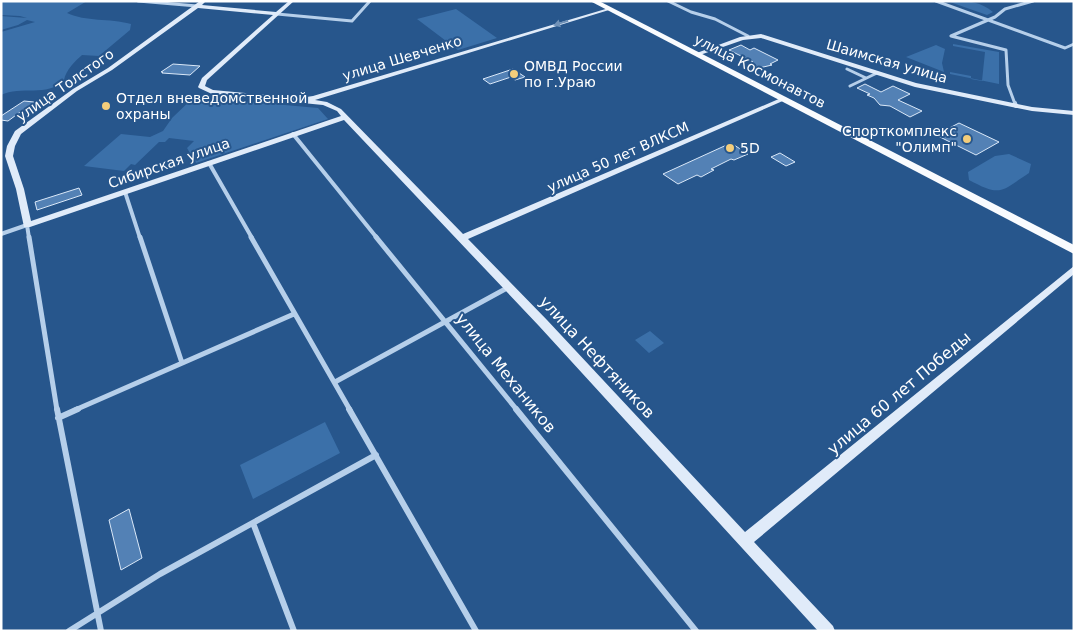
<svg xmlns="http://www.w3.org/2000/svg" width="1075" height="632" font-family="'DejaVu Sans',sans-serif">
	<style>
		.green { fill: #3b70a9 }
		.building { fill: #5381b5; stroke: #dae8f8 }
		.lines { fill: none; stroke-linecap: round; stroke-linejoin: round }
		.street-far3 { stroke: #b6cfea; stroke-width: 3 }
		.street-far2 { stroke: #b6cfea; stroke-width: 4 }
		.street-far1 { stroke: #b6cfea; stroke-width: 5 }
		.street { stroke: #b6cfea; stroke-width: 6 }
		.secondary { fill: #e0ebf9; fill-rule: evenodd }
		.primary { fill: #f9fbfe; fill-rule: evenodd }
		.oneway { fill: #7192b8 }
		.poi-dot { fill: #f3cd7b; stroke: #27568c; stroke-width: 2 }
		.labels { text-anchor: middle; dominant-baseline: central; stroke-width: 4; stroke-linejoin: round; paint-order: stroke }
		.far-street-label { font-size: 14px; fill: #fff; stroke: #27568c }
		.far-poi-label { font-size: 14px; fill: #fff; stroke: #27568c; text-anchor: start }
		.street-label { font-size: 16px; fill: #fff; stroke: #27568c }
	</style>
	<rect width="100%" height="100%" fill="#27568c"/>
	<path class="green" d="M1,1h86l-20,12c19,9 42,5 64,11l-1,6 -31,26 -17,-1c-7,6 -16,15 -18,25 -17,18 -43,5 -63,15v-63l34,-10 -8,-2 -9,5 -17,5v-14l26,2 -7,-2 -19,-1z
		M947,1c20,0 31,-1 46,11l-6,3z
		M456,9l41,29 -39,12 -41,-31z
		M953,44l46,8v32l-49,-10v-2l21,4v3l11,2 3,-29 -32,-6z
		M936,45l9,4 -3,14 2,9 -38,-15z
		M194,97l124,11 10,11 -132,44 -9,-15 7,-7 -25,-3 -4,4h-6l-24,23 -4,-1 -7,7 -40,-5 37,-32 29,3 13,-6 9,-13z
		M1009,154l22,10 -2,9c-29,19 -28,24 -60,7l-1,-8 27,-16z
		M650,331l14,12 -15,10 -14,-13z
		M325,422l15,31 -87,46 -13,-34z"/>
	<path class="building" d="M741,45l9,5 4,-2 24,12 -8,4 2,1 -13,3 -9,-5 3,-1 -24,-12z
		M173,64l27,2 -10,9 -28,-2 1,-1h-2z
		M513,69l12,8 -10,3 -4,-3 -21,7 -7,-5z
		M865,84l16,8 12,-6 17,8 -12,6 24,11 -12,6 -20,-11 -10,-1 -6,-7 -7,-3 3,-1 -13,-6z
		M24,101l10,1 -26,19 -7,-1v-4z
		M959,123l40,19 -23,13 -40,-20z
		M731,143l17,11 -14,6 -3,-1 -20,10 3,1 -13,7 -4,-2 -19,9 -15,-10z
		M780,153l15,9 -9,4 -15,-9z
		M79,188l3,7 -45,15 -2,-8z
		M129,509l13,49 -21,12 -12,-50z"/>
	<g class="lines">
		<path class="street-far3" d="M138,1l59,5
			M668,1l23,11 24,7 33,17
			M936,1l129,47 9,-4
			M277,14l75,7 18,-20
			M951,36l55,14 2,35 7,19
			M951,36l44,-19 10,-8 28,-8
			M847,69l19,9
			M850,86l27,-13"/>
		<path class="street-far2" d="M1015,103l1,3
			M293,134l84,104
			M209,163l43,75
			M125,192l15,46
			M1,234l26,-9 2,13"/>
		<path class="street-far1" d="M29,237l28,173
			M140,237l42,126
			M251,237l99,173
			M376,237l141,173
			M335,382l174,-95
			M75,410l219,-96"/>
		<path class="street" d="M57,409l44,222
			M349,409l127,222
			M516,409l180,222
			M58,418l20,-9
			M253,523l41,108
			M69,631l91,-57 216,-119"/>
		<path class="secondary" d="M200,1h6l-4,4 74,7 13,-11h5l-87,79 -2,6 8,4 87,8 13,-2 296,-88v2l-294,90 12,2 14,7 122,125 318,-136h4v2l-317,139 79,81 198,212 329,-266v8l-320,268 79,84 2,5h-17l-279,-305 -195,-206 -314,107h-6l-8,-38 -11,-33 2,-10 8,-15 58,-42 35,-21zM198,8l75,7 -71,63 -4,9 1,1 13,6 111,11 14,6 4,5 -310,105 -7,-32 -11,-33 2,-10 6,-12 56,-43 35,-21z
			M761,34l155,49 116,24 42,4v4l-42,-4 -117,-24 -154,-49 -18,2 -46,16 -3,-2 46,-17z"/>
		<path class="primary" d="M590,1h9l475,244v9z"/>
	</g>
	<defs><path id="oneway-solid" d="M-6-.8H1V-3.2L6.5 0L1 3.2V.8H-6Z" transform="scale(1.25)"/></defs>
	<use class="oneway" href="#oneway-solid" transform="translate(561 23) rotate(163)"/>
	<g class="poi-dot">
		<circle cx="514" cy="74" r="5"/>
		<circle cx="106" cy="106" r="5"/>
		<circle cx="967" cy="139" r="5"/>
		<circle cx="730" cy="148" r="5"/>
	</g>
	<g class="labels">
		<g class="far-street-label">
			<text transform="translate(402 58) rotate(-17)">улица Шевченко</text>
			<text transform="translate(887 61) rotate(16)">Шаимская улица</text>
			<text transform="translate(760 71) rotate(27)">улица Космонавтов</text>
			<text transform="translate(65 85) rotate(-35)">улица Толстого</text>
			<text transform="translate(618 157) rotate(-24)">улица 50 лет ВЛКСМ</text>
			<text transform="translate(169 163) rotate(-19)">Сибирская улица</text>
		</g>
		<g class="far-poi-label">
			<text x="524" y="66">ОМВД России<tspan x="524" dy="16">по г.Ураю</tspan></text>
			<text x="116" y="98">Отдел вневедомственной<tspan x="116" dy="16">охраны</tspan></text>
			<text x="957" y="131" text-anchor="end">Спорткомплекс<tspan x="957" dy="16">"Олимп"</tspan></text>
			<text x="740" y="148">5D</text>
		</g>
		<g class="street-label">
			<text transform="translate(597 357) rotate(47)">улица Нефтяников</text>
			<text transform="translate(506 373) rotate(51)">улица Механиков</text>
			<text transform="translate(899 393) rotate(-40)">улица 60 лет Победы</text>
		</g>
	</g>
	<rect width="1075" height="632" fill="none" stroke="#ffffff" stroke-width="5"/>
</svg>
